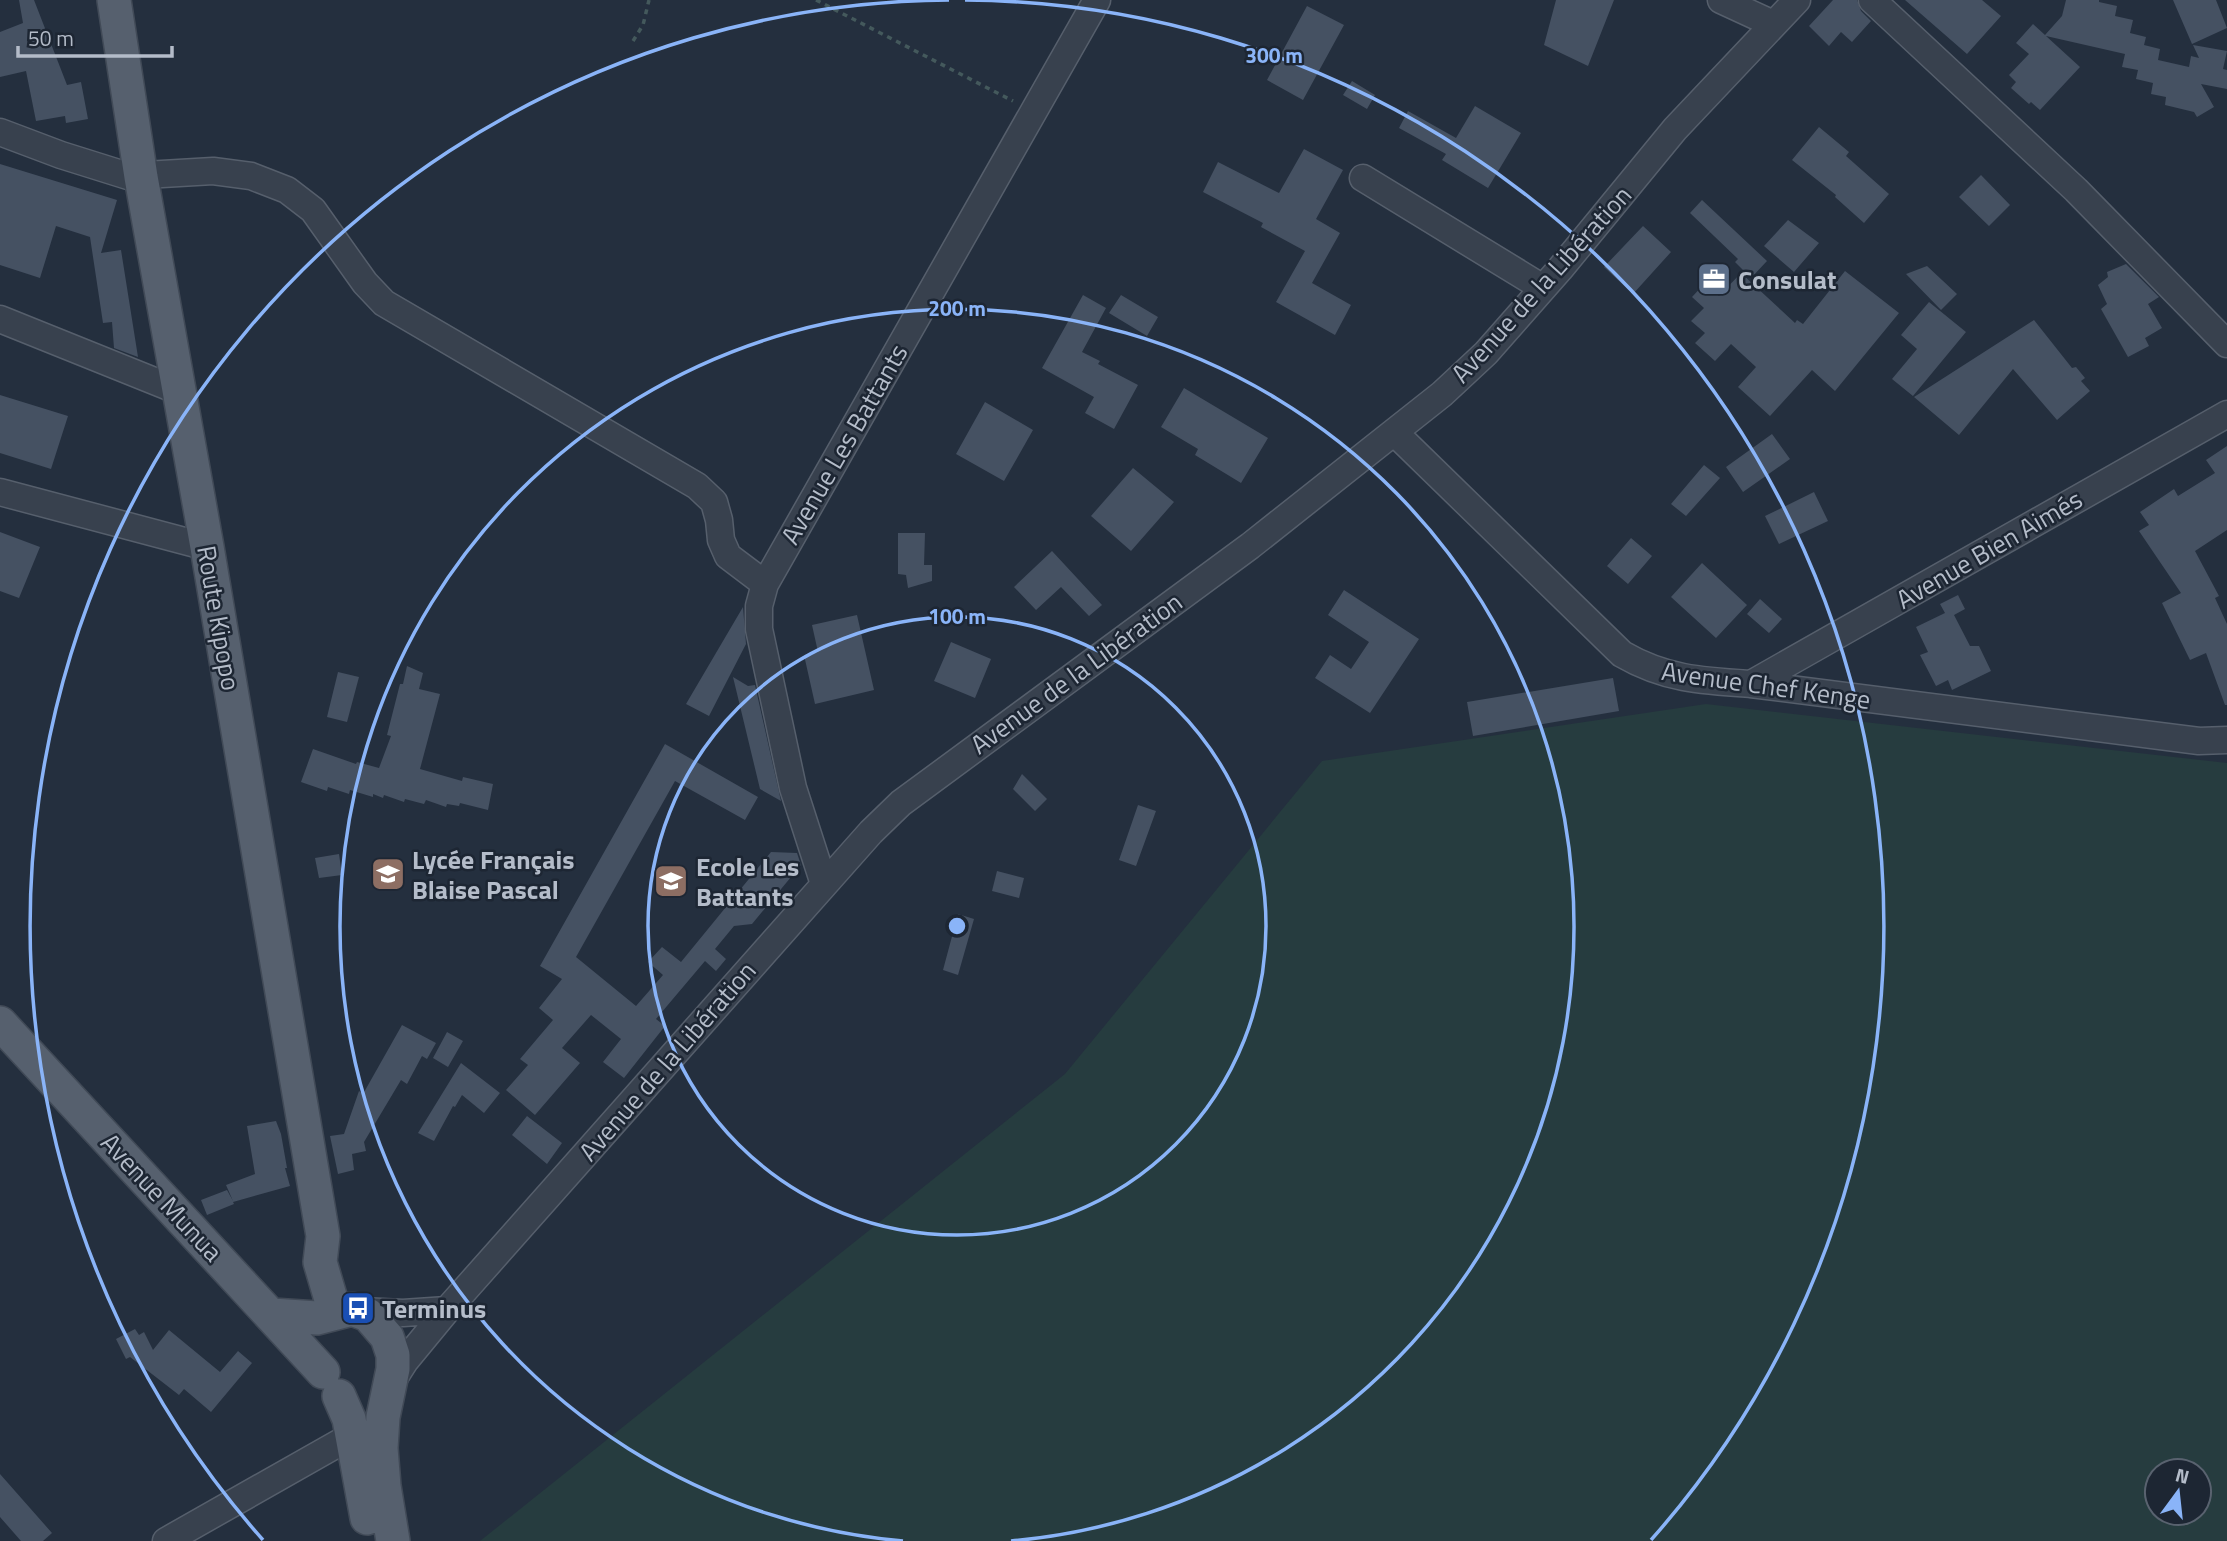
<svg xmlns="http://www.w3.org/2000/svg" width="2227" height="1541" font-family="'Titillium Web',sans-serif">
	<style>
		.green { fill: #263c3f; fill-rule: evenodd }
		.building { fill: #455162 }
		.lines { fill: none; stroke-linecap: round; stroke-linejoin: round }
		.minor-casing { stroke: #565f6c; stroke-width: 29 }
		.major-casing { stroke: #414a57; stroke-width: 36 }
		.path { stroke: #44595c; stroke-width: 3.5; stroke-dasharray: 5 5; stroke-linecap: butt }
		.minor { stroke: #38414e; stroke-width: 26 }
		.major { stroke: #56606e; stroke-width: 33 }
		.ring { fill: none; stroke: #8ab4f8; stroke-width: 3.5 }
		.labels { text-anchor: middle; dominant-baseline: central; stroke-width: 5; stroke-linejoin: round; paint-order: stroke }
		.poi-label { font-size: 26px; font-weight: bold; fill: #b4bcc9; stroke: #1d2633; text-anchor: start }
		.street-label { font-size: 26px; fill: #b4bcc9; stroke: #1d2633 }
		.centre { fill: #8ab4f8; stroke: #1d2633; stroke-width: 3.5 }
		.ring-label { font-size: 21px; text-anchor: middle; font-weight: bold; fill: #8ab4f8; stroke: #1d2633; stroke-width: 5; stroke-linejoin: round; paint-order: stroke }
	</style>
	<rect width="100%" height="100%" fill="#242f3e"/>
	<path class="green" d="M1706,704l521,59v778h-1747l585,-467 257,-313zM2157,1471h42v42h-42z"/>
	<path class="building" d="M19,0h15l33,85 14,-3 7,37 -22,4 -1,-7 -29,5 -10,-50 -26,6v-45l23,-9z
		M1556,0h58l-26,66 -44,-21z
		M1833,0h24l4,11 10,10 -19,21 -11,-10 -12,14 -20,-20z
		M1905,0h77l19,16 -34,38z
		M2066,0h33v2l18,4 -2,10 18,4 -3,13 16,4 -2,8 16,4 -2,11 31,7 2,-11 8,2 -6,-13 34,6 -4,18 4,1v19l-26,-5 13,23 -17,10 -3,-5 -29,-7 1,-8 -15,-3 2,-11 -17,-4 2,-9 -16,-3 3,-13 -79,-18 34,31 -40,43 -9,-8 -2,2 -18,-16 5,-6 -7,-7 20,-21 -13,-11 17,-19 12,11 17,-19z
		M2173,0h43l11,28 -35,16z
		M1307,6l37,19 -41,75 -36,-20z
		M1352,81l23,14 -8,14 -24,-14z
		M1475,106l46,27 -33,55 -46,-28 4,-6 -47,-26 9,-17 48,27z
		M1819,127l30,25 -3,4 43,38 -25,29 -29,-26 1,-2 -44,-35z
		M1304,149l39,21 -27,49 24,14 -28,50 39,22 -16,30 -59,-33 29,-51 -44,-24 2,-4 -60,-31 15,-30 61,31z
		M0,164l117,36 -16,53 20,-3 17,107 -24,-9 -2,-26 -9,1 -13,-86 -34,-11 -16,52 -40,-13z
		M1981,175l29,30 -21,21 -30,-29z
		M1702,200l65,61 -16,17 -16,-16 3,-3 -48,-46z
		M1788,220l31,23 -25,29 -30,-26z
		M1643,226l28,26 -38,42 -29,-27z
		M2126,264l33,33 -11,7 14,24 -17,10 4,8 -21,11 -27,-48 6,-5 -9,-19 10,-8 -1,-5z
		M1927,266l30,28 -16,16 -35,-36z
		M1845,271l54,42 -64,78 -23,-21 -42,46 -32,-29 18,-20 -25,-23 -16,17 -20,-18 10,-10 -14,-12 13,-13 -12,-11 13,-14 14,13 22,-23 54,50 2,-3 6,4z
		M1083,295l23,13 -24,44 18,9 -2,3 40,21 -24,44 -29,-16 9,-16 -52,-29z
		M1121,295l37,22 -11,19 -38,-23z
		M1929,302l37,30 -53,64 -21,-17 25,-30 -16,-14z
		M2034,320l38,48 4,-1 9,11 -4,3 9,10 -33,29 -44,-51 -54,66 -45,-38z
		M1184,388l84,50 -27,45 -46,-28 3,-6 -37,-22z
		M0,395l68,21 -17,53 -51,-16z
		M985,402l48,28 -29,51 -48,-27z
		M1772,434l18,25 -47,33 -17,-25z
		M2227,446v84l-32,21 24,45 -4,2 12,26v81h-2l-19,-52 -16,7 -28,-57 19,-10 -42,-62 10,-6 -9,-13 34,-23 4,7 37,-23 -9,-13z
		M1704,465l16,13 -34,38 -15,-12z
		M1133,468l41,34 -43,49 -40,-35z
		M1814,492l14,29 -49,23 -14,-28z
		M0,532l40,15 -21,51 -19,-7z
		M898,533h27l-1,32h8v16l-24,7 -2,-13 -8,-1z
		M1631,538l21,18 -24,28 -21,-18z
		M1052,551l50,54 -13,11 -28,-29 -25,23 -22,-23z
		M1702,563l45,42 -31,33 -45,-41z
		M1344,590l75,49 -49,74 -55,-35 15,-23 21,14 18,-27 -41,-27z
		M1958,595l7,14 -11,6 16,31h9l12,25 -39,19 -4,-10 -12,6 -16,-31 8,-3 -12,-25 29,-14 -5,-9z
		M1760,599l22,20 -13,14 -22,-19z
		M743,607l3,37 -37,72 -23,-12z
		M857,615l17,75 -59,14 -11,-49 14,-3 -6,-27z
		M951,642l40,17 -16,39 -41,-17z
		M407,666l16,7 -4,16 21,5 -20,75 42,12 1,-4 30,7 -5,26 -28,-7 -1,3 -12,-2 -1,3 -20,-7 -2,4 -19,-5 -1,3 -20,-7 -1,3 -10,-4v3l-23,-7 -1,4 -21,-7 -1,4 -26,-9 12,-33 43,15 1,-2 22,6 12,-32 -4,-1 13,-51h3z
		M338,672l21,5 -12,45 -20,-5z
		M733,677l15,9 7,-1 26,116 -21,-12z
		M1613,678l6,33 -146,25 -6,-34z
		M665,744l93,53 -13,23 -70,-39 -99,176 60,49 27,-31 -15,-13 14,-15 19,15 90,-110 26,1 4,12 -49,59 -18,2 -19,23 11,10 -10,12 -11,-10 -49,58 9,7 -41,52 -21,-16 18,-23 -30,-24 -29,33 18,15 -45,52 -29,-25 22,-25 -8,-6 33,-39 -14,-12 23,-29 -22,-13z
		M1022,774l25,25 -12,12 -22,-22z
		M1138,805l18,6 -20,55 -17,-6z
		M339,854l3,21 -23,3 -4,-20z
		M997,871l27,7 -5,20 -27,-7z
		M958,914l16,5 -16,56 -15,-5z
		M402,1025l34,18 -9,16 -5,-3 -15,28 -6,-4 -37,62 2,9 -14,3 2,16 -16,4 -8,-38 14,-2 15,-43 4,3z
		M447,1032l16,9 -15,26 -15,-9z
		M461,1063l39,30 -16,20 -22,-18 -7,12 -2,-1 -19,35 -16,-8z
		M527,1116l35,27 -15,21 -35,-29z
		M276,1121l5,13 6,34h-2l5,18 -57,16 1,2 -27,11 -6,-15 26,-10 6,11 -7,-16 29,-11 -8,-48z
		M135,1329l4,6 5,-3 9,18 16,-20 51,42 18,-21 14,12 -41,49 -27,-23 -5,6 -49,-38 -4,2 -10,-20z
		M0,1474l52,59 -9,8h-22l-21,-24z"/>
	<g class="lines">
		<g class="minor-casing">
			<path id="minor" d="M1721,0l52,24
				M1872,0l204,190 151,154
				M0,132l61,23 67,21 85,-5 38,5 36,14 26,20 52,73 19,20 313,183 17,16 5,18 2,20 7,16 37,28
				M1363,178l180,110
				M0,319l179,72
				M1395,433l227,221c43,25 80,27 129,30l448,57 28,-1
				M0,492l207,55
				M1751,684l476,-270
				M824,884l-31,-96 -34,-159v-23l6,-22 332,-584
				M361,1311l42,2 44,-3
				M391,1383l14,-22 42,-51 424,-478 30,-29 349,-257 192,-152 44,-41 74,-84 115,-140 122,-129
				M166,1541l187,-106"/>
		</g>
		<g class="major-casing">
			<path id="major" d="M114,0l27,177 66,370 116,689 -3,26 15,51
				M0,1023l323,349
				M272,1315l45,3 35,-9 16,6 19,22 6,18v14l-10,48 -2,31 3,38 9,55
				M339,1396l10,23 18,99"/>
		</g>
		<path class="path" d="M816,0l197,101
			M633,41l10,-16 6,-25"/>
		<use href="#minor" class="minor"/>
		<use href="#major" class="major"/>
	</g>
	<g class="ring">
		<circle cx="957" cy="926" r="309"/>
		<path d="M903 1541A617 617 0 1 1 1011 1541"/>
		<path d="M263 1540A926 926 0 0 1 949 0M965 0A926 926 0 0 1 1651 1540"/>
	</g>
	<defs>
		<g id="office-square" transform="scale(1.75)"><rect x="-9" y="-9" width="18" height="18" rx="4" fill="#5c6f8a" stroke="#1d2633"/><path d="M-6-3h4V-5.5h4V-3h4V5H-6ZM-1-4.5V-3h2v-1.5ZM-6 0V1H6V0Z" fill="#fff"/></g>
		<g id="school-square" transform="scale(1.75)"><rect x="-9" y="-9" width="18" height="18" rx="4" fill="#8d6e63" stroke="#1d2633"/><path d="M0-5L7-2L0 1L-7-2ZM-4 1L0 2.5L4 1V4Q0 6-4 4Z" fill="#fff"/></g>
		<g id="bus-square" transform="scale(1.75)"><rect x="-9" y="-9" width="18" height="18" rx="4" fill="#1a4fb4" stroke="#1d2633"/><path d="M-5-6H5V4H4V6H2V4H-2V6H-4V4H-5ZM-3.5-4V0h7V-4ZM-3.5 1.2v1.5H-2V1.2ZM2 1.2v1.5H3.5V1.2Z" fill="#fff"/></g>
	</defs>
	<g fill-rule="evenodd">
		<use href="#office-square" x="1714" y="279"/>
		<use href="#school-square" x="388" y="874"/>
		<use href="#school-square" x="671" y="881"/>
		<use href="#bus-square" x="358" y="1308"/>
	</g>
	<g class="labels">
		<g class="poi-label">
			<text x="1738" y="279">Consulat</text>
			<text x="412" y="859">Lycée Français<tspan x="412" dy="30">Blaise Pascal</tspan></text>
			<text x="696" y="866">Ecole Les<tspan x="696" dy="30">Battants</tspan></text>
			<text x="382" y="1308">Terminus</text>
		</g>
		<g class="street-label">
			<text transform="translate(1541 284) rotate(-48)">Avenue de la Libération</text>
			<text transform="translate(844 444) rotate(-60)">Avenue Les Battants</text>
			<text transform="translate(1989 549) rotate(-30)">Avenue Bien Aimés</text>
			<text transform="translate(219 618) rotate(80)">Route Kipopo</text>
			<text transform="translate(1076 673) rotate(-36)">Avenue de la Libération</text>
			<text transform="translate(1766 685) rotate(8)">Avenue Chef Kenge</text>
			<text transform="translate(667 1061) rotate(-49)">Avenue de la Libération</text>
			<text transform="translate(162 1197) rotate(47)">Avenue Munua</text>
		</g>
	</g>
	<circle cx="957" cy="926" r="10" class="centre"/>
	<g class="ring-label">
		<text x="1274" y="63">300 m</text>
		<text x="957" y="316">200 m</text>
		<text x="957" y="624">100 m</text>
	</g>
	<g transform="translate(2178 1492) rotate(15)"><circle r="33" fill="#1d2633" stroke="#59626f" stroke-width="2"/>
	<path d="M0-5L12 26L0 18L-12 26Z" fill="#8ab4f8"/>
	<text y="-10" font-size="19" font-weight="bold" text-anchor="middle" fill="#b4bcc9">N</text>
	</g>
	<path d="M18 46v10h154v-10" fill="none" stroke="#b4bcc9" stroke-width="3.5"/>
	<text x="28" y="46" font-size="21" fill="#b4bcc9" stroke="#1d2633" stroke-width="5" paint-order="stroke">50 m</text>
</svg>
